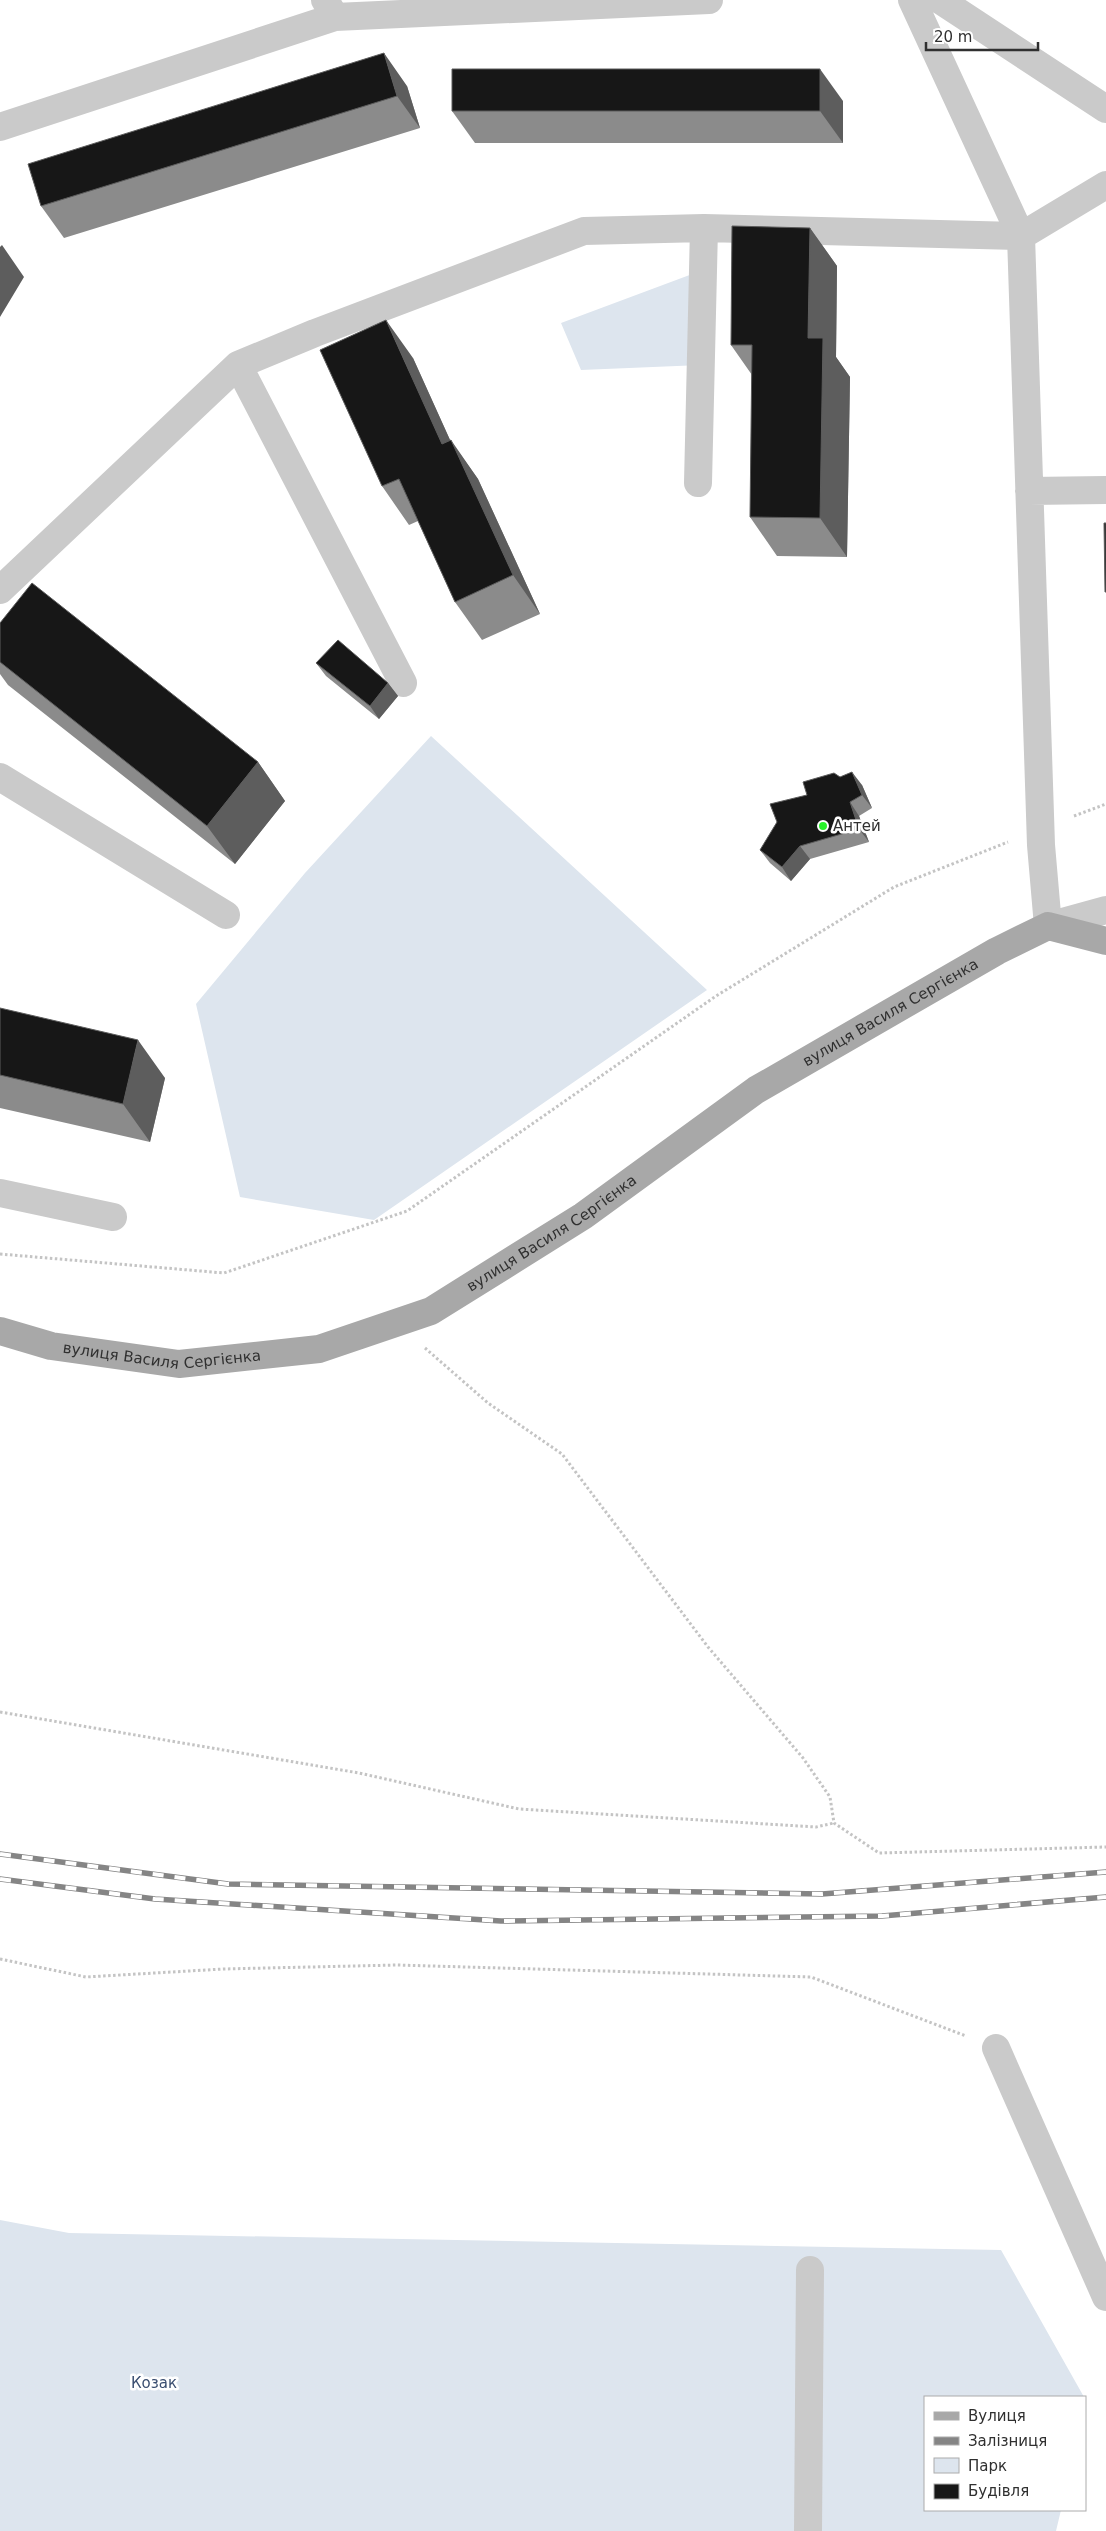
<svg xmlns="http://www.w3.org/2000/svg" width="1106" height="2531" font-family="'DejaVu Sans',sans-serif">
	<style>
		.green { fill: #dde5ee }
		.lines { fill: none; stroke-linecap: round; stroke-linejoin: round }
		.path { stroke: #c4c4c4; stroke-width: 3; stroke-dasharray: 2.5 2.5; stroke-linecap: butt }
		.minor { stroke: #cacaca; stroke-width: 28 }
		.major { stroke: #a8a8a8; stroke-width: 28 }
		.rail-casing { stroke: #858585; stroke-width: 5.5 }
		.rail { stroke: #fff; stroke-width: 4; stroke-dasharray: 11; stroke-linecap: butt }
		.wall { fill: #8b8b8b }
		.shaded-wall { fill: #5d5d5d }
		.building { fill: #171717; stroke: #5d5d5d }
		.poi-dot { fill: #27f329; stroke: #fff; stroke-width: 2 }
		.labels { text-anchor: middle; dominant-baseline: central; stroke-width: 5; stroke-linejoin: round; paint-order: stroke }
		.poi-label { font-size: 15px; fill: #303030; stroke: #fff; text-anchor: start }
		.street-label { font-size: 15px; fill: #303030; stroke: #fff }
		.park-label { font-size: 15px; fill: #3a4e70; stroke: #fff }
	</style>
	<rect width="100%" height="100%" fill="#fff"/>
	<path class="green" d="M703,270l-2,95 -120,5 -20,-47z
		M431,736l276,254 -333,230 -134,-23 -44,-193 109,-131z
		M0,2220l69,13 932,17 83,147h-159v113h136l-5,21h-1056z"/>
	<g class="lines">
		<path class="path" d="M1074,816l32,-12
			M0,1254l224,19 183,-62 309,-215 178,-109 114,-45
			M425,1348l63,55 74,51 146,193 95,111 27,39 4,26 45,30 227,-6
			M0,1712l359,61 160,36 297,18 18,-4
			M0,1959l86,18 137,-8 174,-4 414,12 155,59"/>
		<path class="minor" d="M325,0l10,17 374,-17
			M912,0l109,236 20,609 7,81 58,-16
			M940,0l166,109
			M0,127l335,-110
			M238,365l165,318
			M698,483l6,-255 317,8 85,-51
			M1029,491l77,-1
			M0,590l238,-225 77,-32 269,-102 120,-3
			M0,777l226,138
			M0,1193l113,24
			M996,2048l110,249
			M808,2531l2,-261"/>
		<path class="major" id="s1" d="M0,1331l51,15 128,18 140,-15 112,-38 152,-95 173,-126 241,-139 51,-25 58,15"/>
		<g class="rail-casing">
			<path id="rail" d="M0,1854l228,30 594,10 284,-22
				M0,1879l155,20 346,22 381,-5 224,-19"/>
		</g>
		<use href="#rail" class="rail"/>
	</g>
	<path class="wall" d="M407,86l13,42 -356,110 -23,-32z
		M843,101v42h-368l-23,-32z
		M810,228l27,38 -1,91 14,20 -3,180 -70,-1 -27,-39 2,-142 -21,-30z
		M413,358l37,82 28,39 62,135 -58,26 -27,-38 -37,-81 -9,4 -27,-39z
		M0,623l258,139 27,39 -50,63 -227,-179 -8,-11z
		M316,663l72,20 10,13 -19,23 -53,-43z
		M840,777l22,8 10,23 -13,8 10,26 -59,17 -19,22 -21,-18 -10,-13z
		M0,1008l165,70 -15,64 -150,-34z"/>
	<path class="shaded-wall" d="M384,53l23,33 13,42 -23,-32z
		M820,69l23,32v42l-23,-32z
		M810,228l27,38 -1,91 14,20 -3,180 -27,-39 -12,-180z
		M2,245l22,32 -24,40v-70z
		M386,320l27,38 56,124 -27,-38z
		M451,440l27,39 62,135 -27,-39z
		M388,683l10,13 -19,23 -9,-13z
		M258,762l27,39 -50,63 -28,-38z
		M852,772l10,13 10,23 -10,-13z
		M850,802l9,14 10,26 -10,-13z
		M800,846l10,13 -19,22 -9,-14z
		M138,1040l27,38 -15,64 -27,-38z"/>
	<path class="building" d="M384,53l13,43 -356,110 -13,-42z
		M452,69h368v42h-368z
		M732,226l78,2 -2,110h15l-3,180 -70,-1 2,-172h-21z
		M386,320l56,124 9,-4 62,135 -58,27 -56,-123 -17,7 -62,-136z
		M1104,523h2v69h-1z
		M32,583l226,179 -51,64 -207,-164v-39z
		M338,640l50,43 -18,23 -54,-43z
		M852,772l10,23 -12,7 9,27 -59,17 -18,21 -22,-17 17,-28 -7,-18 37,-9 -4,-13 31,-9 6,4z
		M0,1008l138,32 -15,64 -123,-29z"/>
	<circle class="poi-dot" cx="823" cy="826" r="5"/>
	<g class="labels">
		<g class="poi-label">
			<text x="833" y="826">Антей</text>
		</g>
		<g class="street-label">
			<text stroke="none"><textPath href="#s1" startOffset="990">вулиця Василя Сергієнка</textPath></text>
			<text stroke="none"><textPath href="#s1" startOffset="585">вулиця Василя Сергієнка</textPath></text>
			<text stroke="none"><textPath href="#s1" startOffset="165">вулиця Василя Сергієнка</textPath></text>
		</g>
		<g class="park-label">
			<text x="154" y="2383">Козак</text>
		</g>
	</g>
	<rect x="924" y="2396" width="162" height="115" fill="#ffffff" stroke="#acacac"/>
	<rect x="934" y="2412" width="25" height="8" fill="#a8a8a8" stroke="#acacac"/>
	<text x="968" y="2421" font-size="15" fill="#303030">Вулиця</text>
	<rect x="934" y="2437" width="25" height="8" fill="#858585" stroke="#acacac"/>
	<text x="968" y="2446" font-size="15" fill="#303030">Залізниця</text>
	<rect x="934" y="2458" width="25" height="15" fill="#dde5ee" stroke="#acacac"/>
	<text x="968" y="2471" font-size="15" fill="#303030">Парк</text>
	<rect x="934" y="2484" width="25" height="15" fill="#171717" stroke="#acacac"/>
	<text x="968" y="2496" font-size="15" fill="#303030">Будівля</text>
	<path d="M926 42v8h112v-8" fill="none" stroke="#303030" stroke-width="2.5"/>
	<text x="934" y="42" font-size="15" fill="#303030" stroke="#ffffff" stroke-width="4" paint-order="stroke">20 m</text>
</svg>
